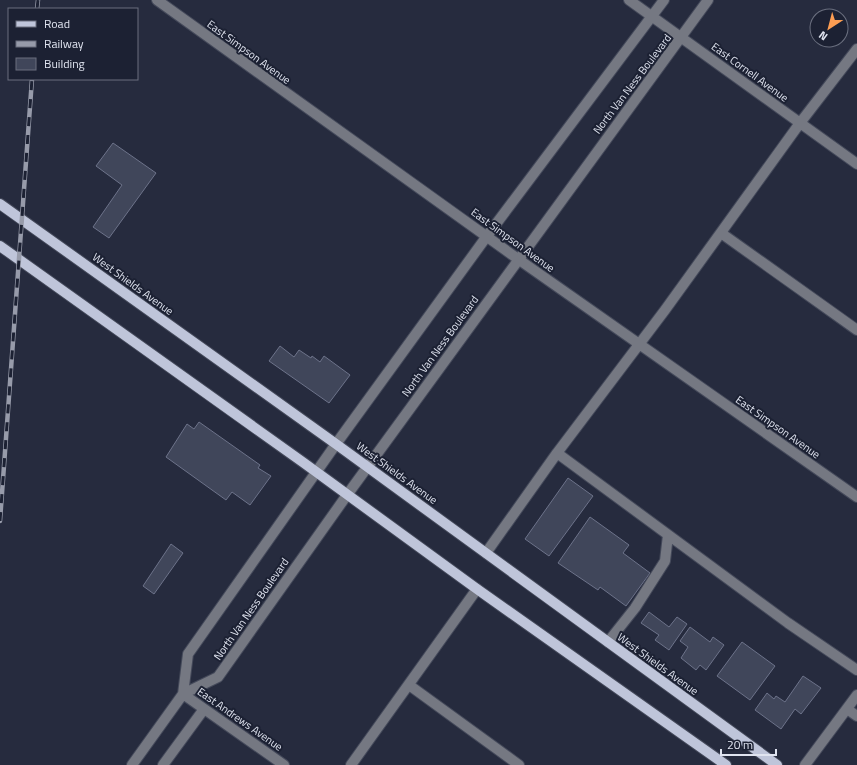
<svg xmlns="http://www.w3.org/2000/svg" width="857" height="765" font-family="'Titillium Web',sans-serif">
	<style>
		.building { fill: #40465a; stroke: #6d738a }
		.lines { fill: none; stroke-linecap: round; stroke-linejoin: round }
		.minor-casing { stroke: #44495a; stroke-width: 12 }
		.major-casing { stroke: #44495a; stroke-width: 12 }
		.minor { stroke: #757882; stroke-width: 10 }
		.major { stroke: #bfc5da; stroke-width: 10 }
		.rail-casing { stroke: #979baa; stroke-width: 4.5 }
		.rail { stroke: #1c2133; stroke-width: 3; stroke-dasharray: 9; stroke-linecap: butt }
		.labels { text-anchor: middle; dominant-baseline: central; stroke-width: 4; stroke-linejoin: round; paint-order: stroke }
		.street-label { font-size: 11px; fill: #e0e4f0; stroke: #1c2133 }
	</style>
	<rect width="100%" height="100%" fill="#262b3e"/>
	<path class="building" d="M113,143l43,30 -47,65 -16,-11 29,-42 -26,-19z
		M280,346l14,11 5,-7 12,8 1,-2 8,6 4,-6 26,19 -21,28 -60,-42z
		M199,422l61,43 -2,3 13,8 -21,29 -18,-13 -6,8 -60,-43 21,-33 7,5z
		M568,478l25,18 -44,60 -24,-17z
		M590,517l39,28 -6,8 27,20 -24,33 -26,-19 -2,3 -40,-27z
		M171,544l12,9 -29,41 -11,-8z
		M649,612l20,15 8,-10 10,7 -18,26 -14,-10 4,-5 -18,-12z
		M690,627l20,15 3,-5 11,8 -18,25 -6,-5 -4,5 -15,-12 7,-11 -8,-6z
		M742,642l33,24 -25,34 -33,-24z
		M803,676l18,12 -20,26 -6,-5 -14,20 -26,-19 12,-17 7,6 2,-3 9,6z"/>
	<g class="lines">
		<g class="minor-casing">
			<path id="minor" d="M157,0l361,259 339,238
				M629,0l228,164
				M721,233l136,97
				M557,453l108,-143 135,-187 57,-74
				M486,553l71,-100 231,170 69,47
				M608,642l27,-34 30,-47 3,-26
				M409,685l110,80
				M183,694l35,-17 129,-182 361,-495
				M183,694l101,71
				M847,709l10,7
				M132,765l51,-71 5,-40 148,-210 151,-208 177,-236
				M163,765l41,-56
				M351,765l126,-176
				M805,765l52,-70"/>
		</g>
		<g class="major-casing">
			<path id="major" d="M0,204l336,240 441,321
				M0,246l304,217 173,126 249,176"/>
		</g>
		<use href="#minor" class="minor"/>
		<use href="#major" class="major"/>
		<g class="rail-casing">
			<path id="rail" d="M37,9l1,-9
				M0,521l32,-442"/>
		</g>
		<use href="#rail" class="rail"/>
	</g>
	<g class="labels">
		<g class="street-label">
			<text transform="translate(249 52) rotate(36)">East Simpson Avenue</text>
			<text transform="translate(750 72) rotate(36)">East Cornell Avenue</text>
			<text transform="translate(632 84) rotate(-53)">North Van Ness Boulevard</text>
			<text transform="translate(513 240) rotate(36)">East Simpson Avenue</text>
			<text transform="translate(133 284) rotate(36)">West Shields Avenue</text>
			<text transform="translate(440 346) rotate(-54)">North Van Ness Boulevard</text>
			<text transform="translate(778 427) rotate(35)">East Simpson Avenue</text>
			<text transform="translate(397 473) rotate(36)">West Shields Avenue</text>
			<text transform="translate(251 609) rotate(-55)">North Van Ness Boulevard</text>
			<text transform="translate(658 664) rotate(36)">West Shields Avenue</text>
			<text transform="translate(240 719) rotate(35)">East Andrews Avenue</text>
		</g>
	</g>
	<rect x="8" y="8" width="130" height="72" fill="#1c2133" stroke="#6a6f7f"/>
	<rect x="16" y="21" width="20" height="6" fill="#bfc5da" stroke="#6a6f7f"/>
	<text x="44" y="28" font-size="12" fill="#e0e4f0">Road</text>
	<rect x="16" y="41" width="20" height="6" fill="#979baa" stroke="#6a6f7f"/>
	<text x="44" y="48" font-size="12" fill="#e0e4f0">Railway</text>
	<rect x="16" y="58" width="20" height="12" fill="#40465a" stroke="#6a6f7f"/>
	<text x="44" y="68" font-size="12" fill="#e0e4f0">Building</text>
	<g transform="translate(829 28) rotate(216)"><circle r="19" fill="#1c2133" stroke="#6a6f7f"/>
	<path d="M0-3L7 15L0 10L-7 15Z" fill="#fc9d53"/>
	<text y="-6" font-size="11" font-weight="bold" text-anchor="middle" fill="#e0e4f0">N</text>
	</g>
	<path d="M721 749v6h55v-6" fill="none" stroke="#e0e4f0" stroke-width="2"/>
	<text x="727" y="749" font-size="12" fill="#e0e4f0" stroke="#1c2133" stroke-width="3" paint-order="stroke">20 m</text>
</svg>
